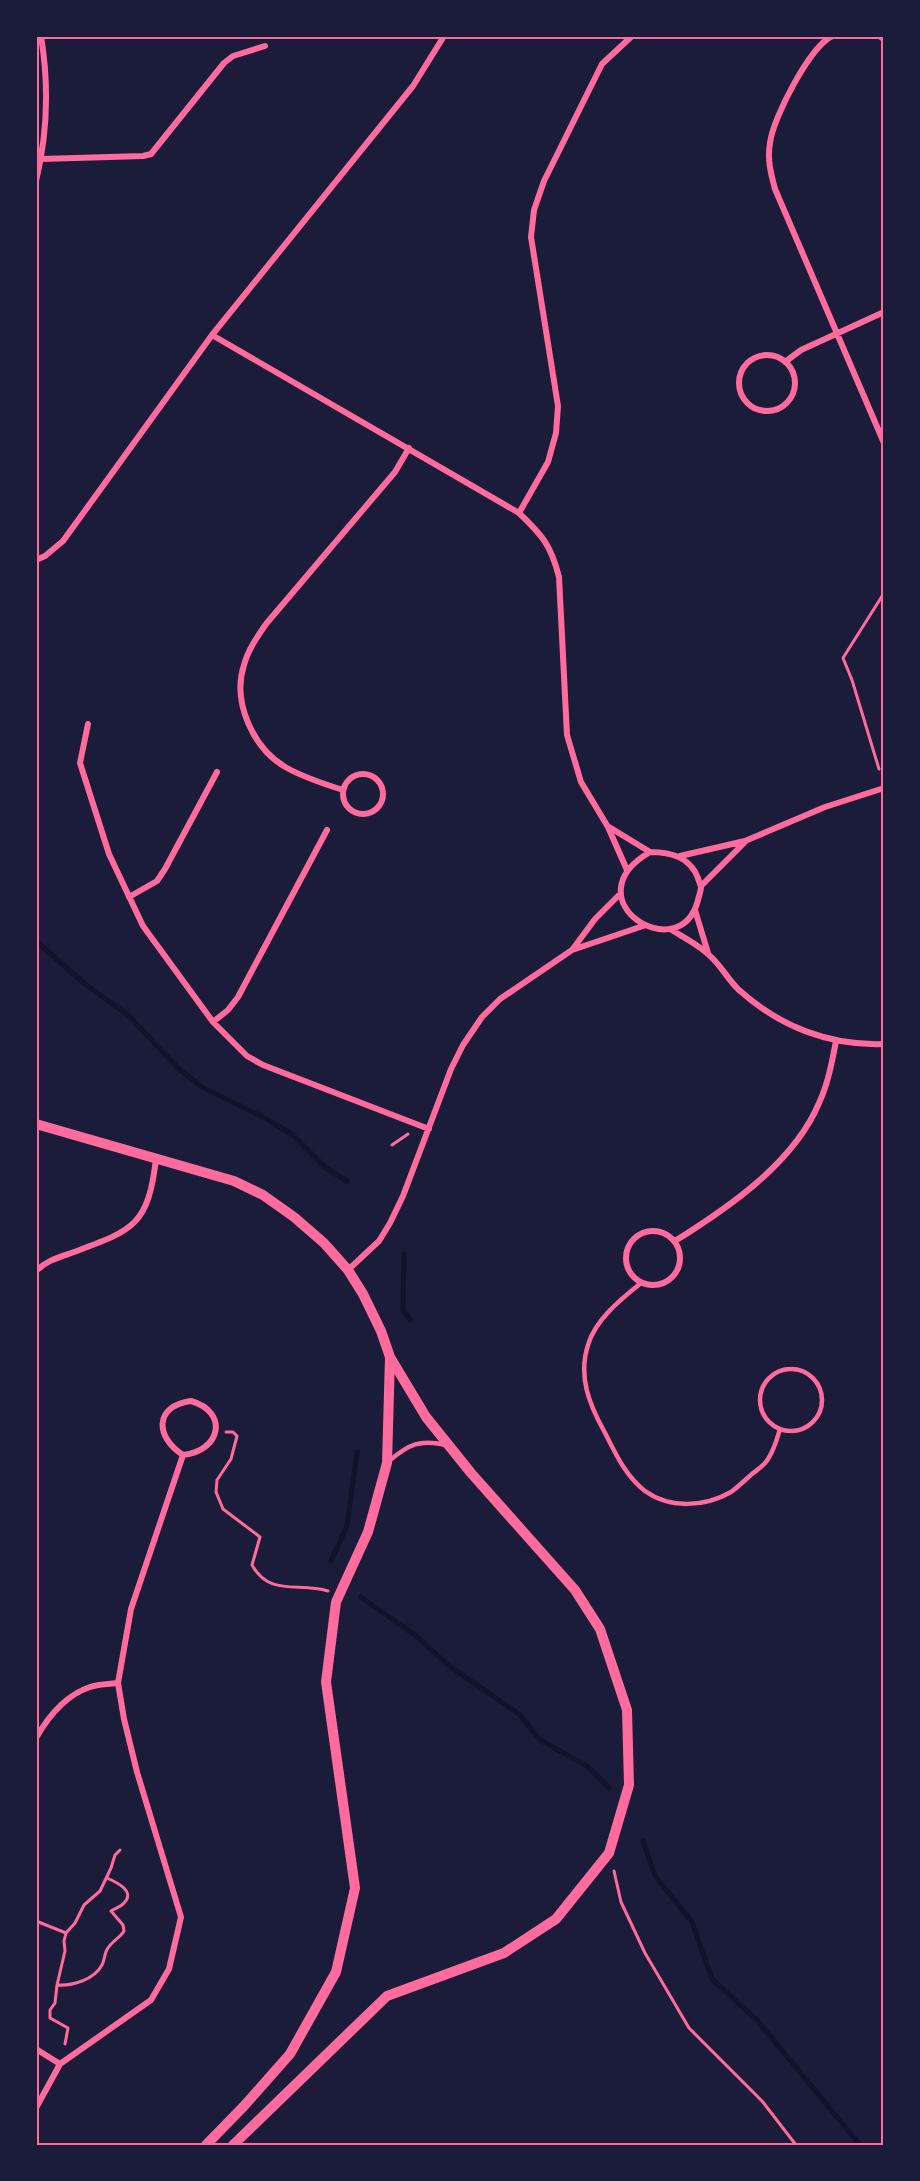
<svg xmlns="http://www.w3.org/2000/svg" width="920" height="2181" font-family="Barlow,sans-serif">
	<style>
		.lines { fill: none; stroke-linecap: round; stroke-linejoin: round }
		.stream { stroke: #12122b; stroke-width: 5 }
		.path { stroke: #ff6b9d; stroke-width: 3 }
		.service { stroke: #ff6b9d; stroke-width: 4.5 }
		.minor { stroke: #ff6b9d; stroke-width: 6 }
		.tertiary { stroke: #ff6b9d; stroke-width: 10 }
		.neatline { fill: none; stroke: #ff6b9d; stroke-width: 2 }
	</style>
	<rect width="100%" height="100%" fill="#1b1b3a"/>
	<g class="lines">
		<path class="stream" d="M36,941l49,43 43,31 51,54 23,18 65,32 26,16 33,33 21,13
			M404,1254l-1,56 7,10
			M331,1561l16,-35 10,-74
			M361,1597l55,39 32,29 71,49 21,26 47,26 22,22
			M643,1841l12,35 37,46 20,57 45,41 103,125"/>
		<path class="path" d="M879,769l-27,-89 -9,-22 41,-65
			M392,1145l16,-11
			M226,1432h7l4,4 -6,23 -14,21 -1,12 7,17 37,28 -8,28c18,32 46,17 76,26
			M614,1871l7,31 24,51 44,75 73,73 34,44
			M36,1921l30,12
			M57,1985c15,1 37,-5 45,-20 3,-5 2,-12 6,-17 5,-8 12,-10 16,-17l-1,-6 -12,-14c4,-3 10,-4 13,-8 12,-12 -8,-21 -17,-25
			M65,2044l3,-16 -18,-10v-8l5,-7 2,-18 8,-34 -1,-10 2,-8 9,-10 9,-18 16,-14 11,-23 4,-13 5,-5"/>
		<path class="service" d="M641,1283c-20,16 -46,37 -53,62 -10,31 1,59 16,86 11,21 21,45 41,60 25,18 60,16 86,1 7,-5 14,-12 21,-18 5,-4 13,-9 16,-15 6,-9 9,-20 12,-30
			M760 1400a31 31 0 1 1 62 0a31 31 0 1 1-62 0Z
			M389,1461c20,-17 31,-22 57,-16"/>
		<path class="minor" d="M832,36c-23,12 -59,82 -62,107 -3,17 1,31 5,46l109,254
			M879,36l5,3
			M41,159l102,-3 8,-2 73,-91 9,-7 32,-10
			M36,181c12,-49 13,-96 5,-145
			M212,335l307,178c23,22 32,32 40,64l8,158 14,47 27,45 19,43
			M739 383a28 28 0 1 1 56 0a28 28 0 1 1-56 0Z
			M785,362l16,-12 83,-38
			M519,513l29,-51 8,-29 2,-27 -27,-169 3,-27 10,-29 58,-117 30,-28
			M36,560l9,-4 18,-15 149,-206 201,-249 31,-50
			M88,724l-8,39 29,91 34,72 70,96 34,34 16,9 166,64
			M343 794a20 20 0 1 1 40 0a20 20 0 1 1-40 0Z
			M343,790c-19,-6 -38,-12 -56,-22 -34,-19 -55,-66 -43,-103 4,-15 13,-28 22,-41l129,-152 14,-24
			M609,827l41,25
			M650,852c21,0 40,5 48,26 0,1 3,8 3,9 0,3 -2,9 -3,13 -18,70 -129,-1 -48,-48z
			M680,856l65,-15 80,-34 59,-19
			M701,886l44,-44
			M129,897l28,-16 8,-12 52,-97
			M695,910l13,43
			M670,929c13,8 29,16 39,26 12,10 19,25 30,35 41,37 91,56 145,54
			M572,950l23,-31 24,-24
			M213,1022l15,-12 10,-13 89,-167
			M626 1258a27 27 0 1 1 54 0a27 27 0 1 1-54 0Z
			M675,1241c53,-33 119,-78 144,-138 9,-19 13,-41 17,-62
			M348,1270l31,-29 11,-18 13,-27 48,-127 12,-24 19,-28 18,-18 72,-49 71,-24
			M36,1271c11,-11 24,-14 38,-19 59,-22 74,-26 82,-93
			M191,1401c38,11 30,50 -8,54 -28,-18 -29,-49 8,-54z
			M36,1738c12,-21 30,-43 54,-51 8,-3 20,-3 28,-4
			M36,2049l24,15
			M36,2108l24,-44 91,-64 18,-31 12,-52 -44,-145 -13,-53 -6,-36 13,-74 52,-154"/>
		<path class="tertiary" d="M36,1124l198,57 29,14 31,22 30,26 24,27 15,24 18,37 9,26 36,60 45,56 104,117 25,39 27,81 2,75 -20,68 -53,66 -52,34 -117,43 -154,149
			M206,2145l38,-39 46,-52 46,-82 19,-84 -29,-206 10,-80 32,-70 19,-69 3,-106"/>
	</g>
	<rect width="920" height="2181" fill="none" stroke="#1b1b3a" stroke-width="75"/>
	<rect x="38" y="38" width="844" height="2106" class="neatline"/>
</svg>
